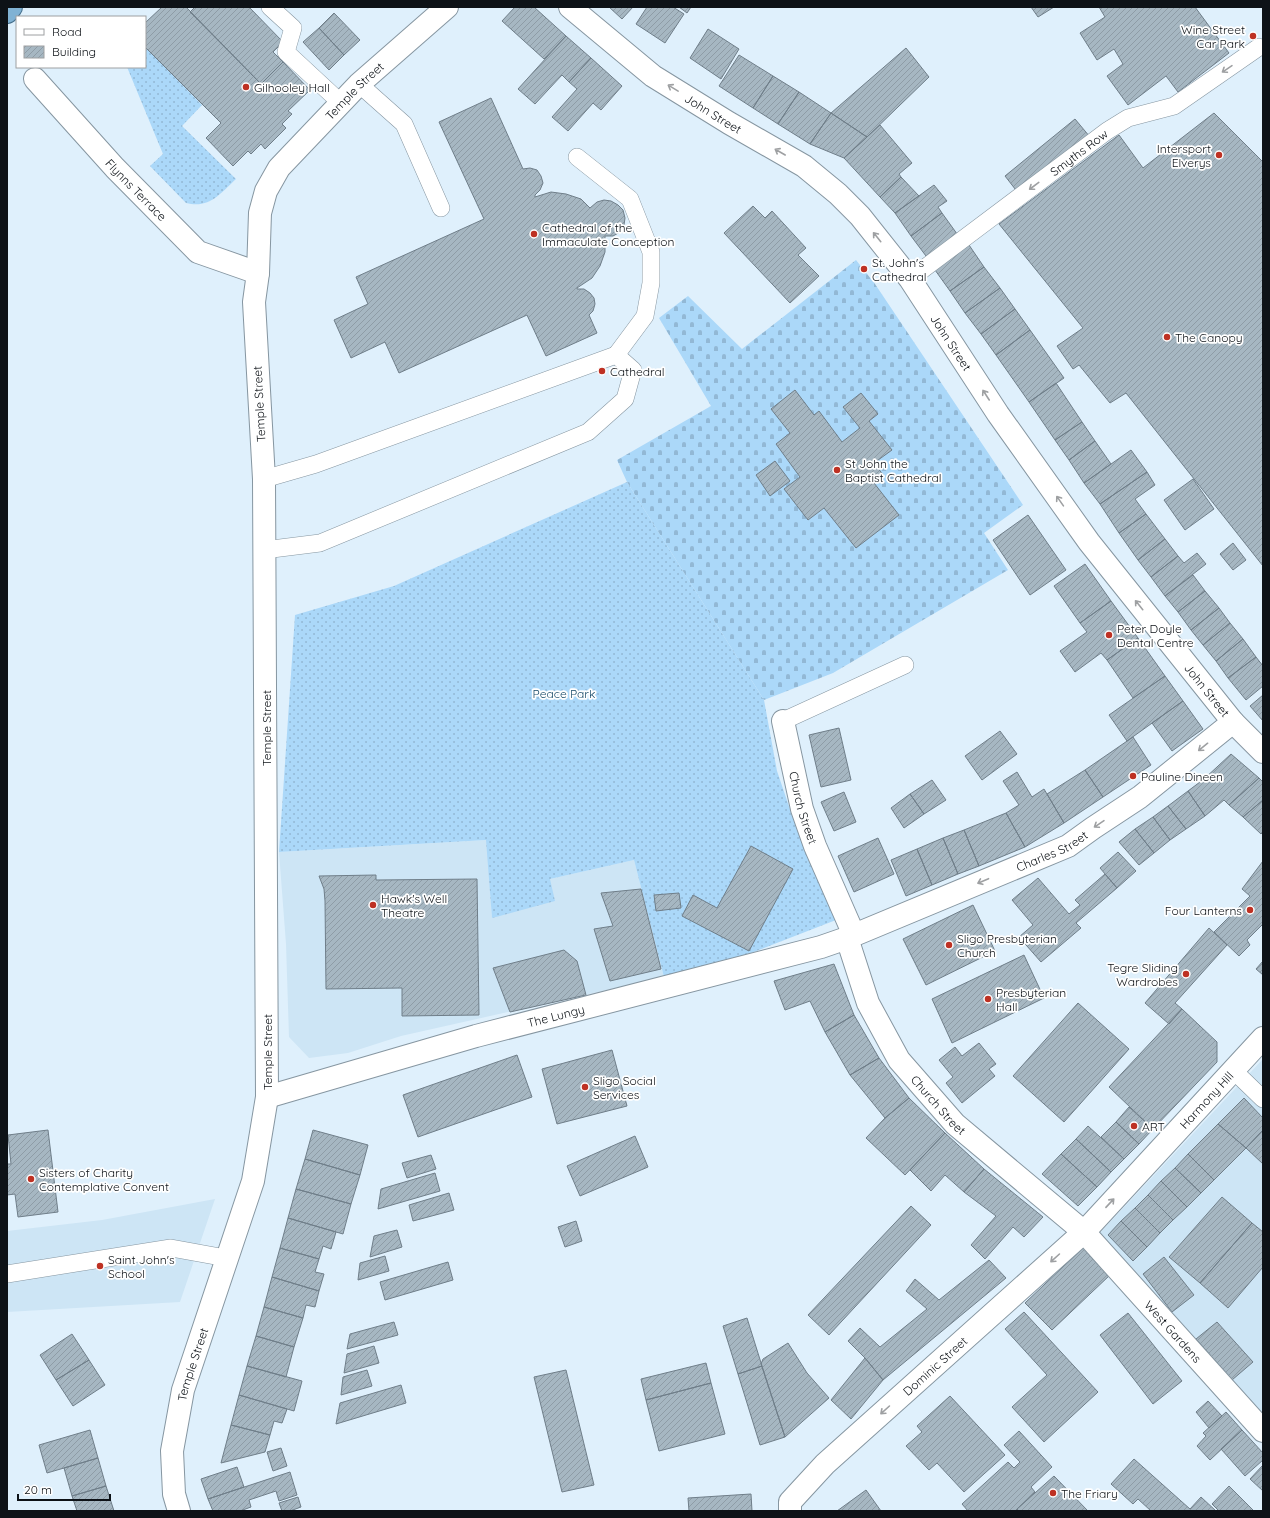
<svg xmlns="http://www.w3.org/2000/svg" width="1270" height="1518" font-family="Quicksand,sans-serif">
	<style>
		.built { fill: #cde5f5 }
		.grass { fill: url(#grass-dots) }
		.cemetery { fill: url(#cemetery-stones) }
		.building { fill: url(#building-hatch); stroke: #6f7e89 }
		.lines { fill: none; stroke-linecap: round; stroke-linejoin: round }
		.service-casing { stroke: #8696a1; stroke-width: 18 }
		.minor-casing { stroke: #8696a1; stroke-width: 24 }
		.tertiary-casing { stroke: #8696a1; stroke-width: 24 }
		.secondary-casing { stroke: #8696a1; stroke-width: 24 }
		.trunk-casing { stroke: #446e8b; stroke-width: 24 }
		.service { stroke: #fff; stroke-width: 17 }
		.minor { stroke: #fff; stroke-width: 22 }
		.tertiary { stroke: #fff; stroke-width: 22 }
		.secondary { stroke: #fff; stroke-width: 22 }
		.trunk { stroke: #80b2d4; stroke-width: 22 }
		.oneway { stroke: #9ea0a2 }
		.poi-dot { fill: #be3123; stroke: #fff; stroke-width: 1.5 }
		.labels { text-anchor: middle; dominant-baseline: central; stroke-width: 3.5; stroke-linejoin: round; paint-order: stroke }
		.poi-label { font-size: 12px; fill: #0d1217; stroke: #fff; text-anchor: start }
		.street-label { font-size: 12px; fill: #0d1217; stroke: #fff }
		.park-label { font-size: 12px; fill: #144867; stroke: #fff }
	</style>
	<defs>
		<pattern id="grass-dots" width="8" height="8" patternUnits="userSpaceOnUse"><rect width="8" height="8" fill="#abd8f9"/><path d="M2 2h.1M6 6h.1" fill="none" stroke="#92b8d5" stroke-width="1.8" stroke-linecap="round"/></pattern>
		<pattern id="cemetery-stones" width="16" height="16" patternUnits="userSpaceOnUse"><rect width="16" height="16" fill="#abd8f9"/><path d="M2 7V4a2 2 0 0 1 4 0v3zM10 15v-3a2 2 0 0 1 4 0v3z" fill="#92b8d5"/></pattern>
		<pattern id="building-hatch" width="6" height="6" patternUnits="userSpaceOnUse"><rect width="6" height="6" fill="#a6b7c2"/><path d="M-1 1l2-2M0 6l6-6M5 7l2-2" fill="none" stroke="#8e9ca6"/></pattern>
	</defs>
	<rect width="100%" height="100%" fill="#dff0fc"/>
	<path class="built" d="M487,840l5,78 58,-39 84,-19 30,117 -263,59 -53,17 -39,5 -20,-21 -3,-93 -7,-92z
		M1263,1059v357l-165,-181z
		M215,1199l-35,103 -173,10v-81l95,-11z"/>
	<path class="grass" d="M145,47l57,58 -20,21 54,53c-16,15 -27,30 -50,24l-36,-37 13,-12 -36,-87h18z
		M627,482l137,218 13,71 20,59 39,90 -95,37 -77,20 -30,-117 -84,19 5,22 -63,17 -6,-78 -207,12 16,-237 99,-29z"/>
	<path class="cemetery" d="M856,260l19,24 148,221 -39,28 24,37 -175,103 -69,27 -137,-218 -10,-22 94,-54 -52,-88 29,-22 54,53z"/>
	<path class="building" d="M162,7h24l75,77 22,-22 27,28 -22,21 4,3 -10,10 4,4 -21,21 -4,-5 -10,10 -3,-3 -15,15 -27,-28 15,-15 -76,-76v-24z
		M195,7h54l34,35 -10,10 10,10 -22,22 -71,-72z
		M515,7h19l32,29 -22,23 -42,-38z
		M609,7h24l-11,12z
		M647,7h26l11,7 -19,29 -29,-19z
		M679,7h12l-4,6z
		M1031,7h23l-16,10z
		M1099,7h96l34,46 -51,39 -12,-16 -38,29 -21,-29 16,-12 -9,-15 -17,11 -17,-27 25,-16z
		M334,13l26,27 -16,15 -25,-27z
		M319,28l25,27 -15,15 -26,-28z
		M708,29l31,20 -18,30 -31,-21z
		M566,36l25,22 -22,24 -7,-7 -27,29 -17,-15z
		M906,48l23,29 -62,60 -36,-24z
		M739,55l34,21 -20,32 -34,-22z
		M591,58l31,28 -21,24 -8,-7 -25,28 -16,-14 25,-28 -8,-7z
		M773,76l26,16 -21,32 -25,-16z
		M799,92l32,21 -21,31 -32,-20z
		M491,98l32,71 7,-1 7,2 4,6 2,7 -3,7 -5,5v2l16,-5 15,2 15,5 9,9 7,-6 7,-2 7,1 7,4 5,5 2,8 -1,7 -4,7 -7,4h-8v16l-5,14 -8,12 -15,10v1h7l6,4 4,5 1,6 -2,7 -4,4 8,18 -51,23 -19,-41 -128,58 -14,-31 -34,16 -17,-38 34,-16 -12,-27 128,-58 -45,-97z
		M831,113l36,24 -23,21 -34,-14z
		M1214,113l49,49v404l-137,-173 -16,10 -31,-38 -6,4 -16,-23 26,-18 -84,-104 120,-89 24,33z
		M1075,119l15,18 -71,57 -14,-18z
		M880,125l32,38 -13,11 2,3 -21,20 -36,-39z
		M901,177l18,19 -24,17 -15,-16z
		M934,185l13,16 -9,6 4,6 -31,23 -16,-23z
		M753,206l12,12 7,-7 34,37 -8,7 21,21 -29,27 -66,-70z
		M942,213l18,25 -31,22 -18,-24z
		M969,245l15,22 -34,24 -15,-21z
		M984,267l16,21 -35,25 -15,-22z
		M1000,288l15,21 -34,25 -16,-21z
		M1015,309l15,21 -34,25 -15,-21z
		M1030,330l34,48 -35,24 -33,-47z
		M1056,383l26,39 -27,18 -26,-38z
		M795,390l19,25 5,-4 23,31 18,-14 -17,-21 18,-14 17,21 -9,7 23,29 -18,13 10,13 -10,7 25,32 -43,33 -32,-40 -16,12 -24,-31 16,-12 -24,-33 14,-11 -19,-24z
		M1082,422l13,19 -26,19 -14,-20z
		M1095,441l16,23 -27,19 -15,-23z
		M1131,450l16,22 -47,32 -16,-21z
		M775,461l15,20 -20,15 -14,-21z
		M1147,472l8,13 -20,14 11,15 -27,19 -19,-29z
		M1193,479l21,30 -29,21 -21,-30z
		M1146,514l19,25 -27,21 -19,-27z
		M1028,515l38,55 -36,25 -37,-55z
		M1165,539l13,17 -27,21 -13,-17z
		M1233,543l13,17 -13,10 -13,-16z
		M1197,553l9,11 -41,32 -14,-19 27,-21 6,7z
		M1085,564l26,37 -31,22 -26,-37z
		M1193,575l12,16 -27,21 -13,-16z
		M1205,591l14,17 -28,22 -13,-18z
		M1111,601l27,37 -31,22 -6,-7 -26,19 -15,-21 27,-19 -7,-9z
		M1219,608l11,15 -27,22 -12,-15z
		M1230,623l13,16 -27,22 -13,-16z
		M1138,638l27,38 -32,22 -26,-38z
		M1243,639l13,18 -28,21 -12,-17z
		M1256,657l7,9v20l-17,14 -18,-22z
		M1165,676l18,25 -56,40 -18,-26z
		M1263,695v26l-13,-15z
		M1183,701l20,28 -31,22 -20,-28z
		M839,728l12,52 -30,7 -12,-52z
		M1000,731l17,23 -35,26 -17,-24z
		M1133,737l18,28 -48,32 -18,-27z
		M1231,754l28,24 -30,27 -5,-5 -19,16 -17,-25 16,-12z
		M1085,770l18,27 -39,26 -17,-29z
		M1017,772l15,25 12,-8 20,34 -39,24 -19,-34 13,-8 -16,-24z
		M1259,778l4,4v18l-20,17 -14,-12z
		M932,780l14,20 -22,14 -14,-20z
		M1188,791l17,25 -19,13 -18,-23z
		M844,792l12,30 -22,9 -13,-29z
		M910,794l14,20 -20,14 -13,-20z
		M1263,800v32l-2,2 -18,-17z
		M1168,806l18,23 -16,11 -17,-23z
		M1006,813l19,34 -46,19 -15,-36z
		M1153,817l17,23 -16,13 -19,-24z
		M1135,829l19,24 -15,12 -20,-23z
		M964,830l15,36 -21,8 -15,-36z
		M878,838l16,36 -40,18 -16,-36z
		M943,838l15,36 -26,11 -15,-36z
		M751,846l42,23 -44,82 -67,-35 11,-21 24,13z
		M917,849l15,36 -26,11 -15,-36z
		M1118,852l18,19 -19,17 -17,-20z
		M1263,861v63l-16,16 3,5 -11,11 -25,-24 36,-36 -8,-7z
		M1105,874l12,14 -41,35 5,5 -40,34 -22,-25 14,-12 -21,-25 26,-22 31,36 11,-9 -5,-5z
		M376,875v5l101,-1 2,136 -77,1v-28l-76,1 -1,-88 -1,-12 -5,-13z
		M641,889l20,80 -51,12 -16,-52 19,-3 -12,-33z
		M679,893l2,15 -25,3 -2,-16z
		M973,905l22,46 -69,34 -23,-46z
		M1209,928l18,17 -52,58 7,6 -13,15 -24,-21z
		M564,950l13,11 9,34 -76,17 -17,-44z
		M1024,955l20,43 -92,45 -20,-44z
		M1263,961v14l-7,-6z
		M834,964l20,51 -29,17 -15,-31 -25,9 -11,-29z
		M1078,1003l51,46 -65,73 -51,-46z
		M1182,1009l35,33v20l-64,67 -44,-42z
		M854,1015l25,43 -29,17 -25,-43z
		M979,1043l17,21 -7,5 6,7 -33,27 -16,-20 7,-6 -14,-17 16,-13 7,9z
		M612,1050l15,56 -70,18 -15,-55z
		M517,1055l15,42 -114,40 -15,-42z
		M879,1058l30,40 -24,20 -35,-43z
		M909,1098l36,35 -40,42 -39,-37 19,-20z
		M1244,1098l19,20v12l-17,18 -28,-24z
		M1129,1107l24,22 -14,15 -23,-22z
		M1116,1122l23,22 -15,15 -23,-22z
		M1218,1124l28,24 -32,32 -26,-26z
		M1088,1126l36,33 -13,13 -35,-33z
		M48,1130l10,82 -40,5 -3,-23 -8,1v-31h4l-3,-29z
		M313,1130l55,15 -8,30 -55,-16z
		M1263,1130v34l-17,-16z
		M945,1133l39,36 -20,23 -19,-17 -14,16 -21,-21z
		M635,1136l13,31 -68,29 -13,-30z
		M1076,1139l35,33 -14,15 -36,-33z
		M1061,1154l36,33 -19,19 -36,-32z
		M1188,1154l26,26 -13,13 -26,-25z
		M431,1155l5,14 -29,9 -5,-15z
		M305,1159l55,16 -9,29 -55,-15z
		M1175,1168l26,25 -14,14 -26,-26z
		M984,1169l59,48 -19,20 -11,-10 -28,32 -14,-14 25,-29 -32,-24z
		M435,1173l5,18 -62,18 3,-20z
		M1161,1181l26,26 -14,13 -25,-25z
		M296,1189l55,15 -8,30 -55,-16z
		M449,1193l5,17 -41,11 -4,-16z
		M1148,1195l25,25 -13,13 -25,-25z
		M1222,1197l30,26 -52,60 -31,-26z
		M911,1206l20,19 -102,110 -21,-20z
		M1135,1208l25,25 -13,14 -26,-26z
		M288,1218l48,14 -5,17 -8,-3 -4,13 -39,-11z
		M576,1221l6,20 -17,6 -7,-20z
		M1121,1221l26,26 -14,14 -25,-26z
		M1252,1223l11,9v35l-35,41 -28,-25z
		M397,1230l5,17 -32,10 4,-21z
		M1084,1247l26,28 -58,55 -27,-27z
		M280,1248l39,11 -4,13 9,2 -5,17 -47,-14z
		M385,1256l4,15 -31,9 2,-17z
		M1164,1257l30,38 -22,17 -29,-38z
		M989,1260l17,18 -123,102 -18,-22 -17,-17 12,-13 20,19 47,-38 -21,-18 9,-12 24,21z
		M448,1262l5,18 -68,20 -5,-18z
		M272,1277l47,14 -4,16 -9,-2 -3,13 -39,-11z
		M264,1307l39,11 -9,29 -38,-11z
		M1024,1312l74,80 -54,50 -32,-35 35,-32 -42,-46z
		M1128,1313l54,68 -29,23 -53,-69z
		M747,1318l15,48 -24,8 -15,-48z
		M394,1322l4,13 -51,14 3,-15z
		M1217,1322l36,40 -21,18 -36,-41z
		M72,1334l17,26 -33,20 -16,-25z
		M256,1336l38,11 -8,30 -39,-11z
		M788,1343l19,30 22,25 -44,39 -24,-73 2,-5z
		M374,1346l5,17 -35,10 3,-19z
		M865,1358l18,22 -32,39 -20,-19z
		M89,1360l16,25 -32,21 -17,-26z
		M706,1363l5,20 -65,17 -5,-21z
		M247,1366l55,15 -8,30 -55,-16z
		M762,1366l23,71 -25,8 -22,-71z
		M367,1370l5,16 -31,9 2,-18z
		M566,1370l28,115 -32,7 -28,-115z
		M711,1383l14,51 -66,17 -13,-51z
		M401,1385l5,18 -70,21 4,-21z
		M239,1395l48,14 -5,14 -8,-2 -4,14 -39,-10z
		M950,1396l55,59 -41,37 -27,-29 -8,7 -23,-24 16,-14 -5,-6z
		M1208,1401l14,15 -13,12 -13,-16z
		M1226,1412l16,18 -32,30 -13,-14 9,-10 -3,-3z
		M231,1425l39,10 -5,17 -44,11z
		M90,1430l8,28 -51,15 -8,-28z
		M1242,1430l21,23v7l-18,16 -24,-27z
		M1019,1431l33,36 -21,20 4,5 -20,19h-47l-6,-7 46,-42 6,6 6,-6 -16,-17z
		M281,1448l6,18 -14,5 -6,-19z
		M98,1458l8,28 -34,10 -8,-28z
		M1134,1459l56,50 11,-12 15,14h-65l-13,-12 -5,5 -22,-20z
		M1263,1465v26l-13,-12z
		M237,1467l7,20 -36,12 -7,-20z
		M290,1472l7,23 -18,6 -3,-10 -27,9 2,7 -11,4h-27l-5,-12z
		M1054,1476l34,35h-69l-2,-2z
		M106,1486l8,25h-37l-5,-15z
		M1229,1486l25,25h-35l-7,-7z
		M866,1490l15,21h-44z
		M751,1494l1,17h-63l-1,-13z
		M298,1497l3,10 -11,4h-8l-3,-8z"/>
	<g class="lines">
		<g class="service-casing">
			<g id="service">
				<path d="M270,7l23,21 -7,24 55,51"/>
				<path d="M359,84l45,40 37,84"/>
				<path d="M577,157l53,42 21,53v31l-6,33 -29,39"/>
				<path id="s1" d="M910,279l197,-148 21,-13 46,-12 85,-59"/>
				<path d="M264,550l56,-7 268,-111 37,-33 8,-29 -17,-15 -300,109 -52,15"/>
				<path d="M783,721l122,-56"/>
				<path d="M1233,1070l30,29"/>
				<path d="M7,1274l164,-26 55,10"/>
			</g>
		</g>
		<g class="minor-casing">
			<g id="minor">
				<path id="s2" d="M35,79l80,89 83,84 60,21"/>
				<path id="s3" d="M783,721l19,88 13,37 39,89"/>
				<path id="s4" d="M790,1511v-9l35,-38 259,-232"/>
			</g>
		</g>
		<g class="tertiary-casing">
			<g id="tertiary">
				<path id="s5" d="M570,7l83,69 76,47 75,43 34,28 22,22 50,63 88,135 91,128 144,180 30,30"/>
				<path id="s6" d="M847,938l21,65 31,57 56,64 129,108 179,199"/>
				<path id="s7" d="M267,1097l209,-61 345,-89 26,-9 221,-92 25,-18 47,-31 93,-75"/>
				<path id="s8" d="M1084,1232l179,-194"/>
			</g>
		</g>
		<g class="secondary-casing">
			<g id="secondary">
				<path id="s9" d="M179,1511l-5,-17 -2,-43 11,-61 70,-209 14,-84 -3,-618 -10,-177 4,-29 2,-60 6,-22 13,-23 80,-84 88,-77"/>
			</g>
		</g>
		<g class="trunk-casing">
			<path id="trunk" d="M7,12l4,-5"/>
		</g>
		<use href="#service" class="service"/>
		<use href="#minor" class="minor"/>
		<use href="#tertiary" class="tertiary"/>
		<use href="#secondary" class="secondary"/>
		<use href="#trunk" class="trunk"/>
	</g>
	<defs><path id="oneway-shaft" d="M-6 0H5M1.5-3L5.5 0L1.5 3" fill="none" stroke-width="1.6" stroke-linecap="round" stroke-linejoin="round"/></defs>
	<g class="oneway">
		<use href="#oneway-shaft" transform="translate(1227 69) rotate(146)"/>
		<use href="#oneway-shaft" transform="translate(673 88) rotate(-149)"/>
		<use href="#oneway-shaft" transform="translate(780 152) rotate(-150)"/>
		<use href="#oneway-shaft" transform="translate(1034 186) rotate(143)"/>
		<use href="#oneway-shaft" transform="translate(877 237) rotate(-129)"/>
		<use href="#oneway-shaft" transform="translate(986 395) rotate(-123)"/>
		<use href="#oneway-shaft" transform="translate(1060 501) rotate(-125)"/>
		<use href="#oneway-shaft" transform="translate(1139 605) rotate(-129)"/>
		<use href="#oneway-shaft" transform="translate(1203 747) rotate(141)"/>
		<use href="#oneway-shaft" transform="translate(1099 824) rotate(146)"/>
		<use href="#oneway-shaft" transform="translate(983 881) rotate(157)"/>
		<use href="#oneway-shaft" transform="translate(1110 1203) rotate(-47)"/>
		<use href="#oneway-shaft" transform="translate(1055 1258) rotate(138)"/>
		<use href="#oneway-shaft" transform="translate(885 1410) rotate(138)"/>
	</g>
	<g class="poi-dot">
		<circle cx="1253" cy="36" r="4"/>
		<circle cx="246" cy="87" r="4"/>
		<circle cx="1219" cy="155" r="4"/>
		<circle cx="534" cy="234" r="4"/>
		<circle cx="864" cy="269" r="4"/>
		<circle cx="1167" cy="337" r="4"/>
		<circle cx="602" cy="371" r="4"/>
		<circle cx="837" cy="470" r="4"/>
		<circle cx="1109" cy="635" r="4"/>
		<circle cx="1133" cy="776" r="4"/>
		<circle cx="373" cy="905" r="4"/>
		<circle cx="1250" cy="910" r="4"/>
		<circle cx="949" cy="945" r="4"/>
		<circle cx="1186" cy="974" r="4"/>
		<circle cx="988" cy="999" r="4"/>
		<circle cx="585" cy="1087" r="4"/>
		<circle cx="1134" cy="1126" r="4"/>
		<circle cx="31" cy="1179" r="4"/>
		<circle cx="100" cy="1266" r="4"/>
		<circle cx="1053" cy="1493" r="4"/>
	</g>
	<g class="labels">
		<g class="poi-label">
			<text x="1245" y="29" text-anchor="end">Wine Street<tspan x="1245" dy="14">Car Park</tspan></text>
			<text x="254" y="87">Gilhooley Hall</text>
			<text x="1211" y="148" text-anchor="end">Intersport<tspan x="1211" dy="14">Elverys</tspan></text>
			<text x="542" y="227">Cathedral of the<tspan x="542" dy="14">Immaculate Conception</tspan></text>
			<text x="872" y="262">St. John's<tspan x="872" dy="14">Cathedral</tspan></text>
			<text x="1175" y="337">The Canopy</text>
			<text x="610" y="371">Cathedral</text>
			<text x="845" y="463">St John the<tspan x="845" dy="14">Baptist Cathedral</tspan></text>
			<text x="1117" y="628">Peter Doyle<tspan x="1117" dy="14">Dental Centre</tspan></text>
			<text x="1141" y="776">Pauline Dineen</text>
			<text x="381" y="898">Hawk's Well<tspan x="381" dy="14">Theatre</tspan></text>
			<text x="1242" y="910" text-anchor="end">Four Lanterns</text>
			<text x="957" y="938">Sligo Presbyterian<tspan x="957" dy="14">Church</tspan></text>
			<text x="1178" y="967" text-anchor="end">Tegre Sliding<tspan x="1178" dy="14">Wardrobes</tspan></text>
			<text x="996" y="992">Presbyterian<tspan x="996" dy="14">Hall</tspan></text>
			<text x="593" y="1080">Sligo Social<tspan x="593" dy="14">Services</tspan></text>
			<text x="1142" y="1126">ART</text>
			<text x="39" y="1172">Sisters of Charity<tspan x="39" dy="14">Contemplative Convent</tspan></text>
			<text x="108" y="1259">Saint John's<tspan x="108" dy="14">School</tspan></text>
			<text x="1061" y="1493">The Friary</text>
		</g>
		<g class="street-label">
			<text stroke="none"><textPath href="#s9" startOffset="1470">Temple Street</textPath></text>
			<text stroke="none"><textPath href="#s5" startOffset="179">John Street</textPath></text>
			<text stroke="none"><textPath href="#s1" startOffset="211">Smyths Row</textPath></text>
			<text stroke="none"><textPath href="#s2" startOffset="150">Flynns Terrace</textPath></text>
			<text stroke="none"><textPath href="#s5" startOffset="515">John Street</textPath></text>
			<text transform="translate(259 404) rotate(-93)">Temple Street</text>
			<text stroke="none"><textPath href="#s5" startOffset="947">John Street</textPath></text>
			<text transform="translate(266 728) rotate(-90)">Temple Street</text>
			<text stroke="none"><textPath href="#s3" startOffset="89">Church Street</textPath></text>
			<text stroke="none"><textPath href="#s7" startOffset="824">Charles Street</textPath></text>
			<text stroke="none"><textPath href="#s7" startOffset="300">The Lungy</textPath></text>
			<text transform="translate(267 1052) rotate(-90)">Temple Street</text>
			<text stroke="none"><textPath href="#s8" startOffset="180">Harmony Hill</textPath></text>
			<text stroke="none"><textPath href="#s6" startOffset="193">Church Street</textPath></text>
			<text stroke="none"><textPath href="#s6" startOffset="520">West Gardens</textPath></text>
			<text stroke="none"><textPath href="#s9" startOffset="150">Temple Street</textPath></text>
			<text stroke="none"><textPath href="#s4" startOffset="208">Dominic Street</textPath></text>
		</g>
		<g class="park-label">
			<text x="564" y="693">Peace Park</text>
		</g>
	</g>
	<rect width="1270" height="1518" fill="none" stroke="#0d1217" stroke-width="16"/>
	<rect x="16" y="16" width="130" height="52" fill="#ffffff" stroke="#9ea0a2"/>
	<rect x="24" y="29" width="20" height="6" fill="#ffffff" stroke="#9ea0a2"/>
	<text x="52" y="36" font-size="12" fill="#0d1217">Road</text>
	<rect x="24" y="46" width="20" height="12" fill="url(#building-hatch)" stroke="#9ea0a2"/>
	<text x="52" y="56" font-size="12" fill="#0d1217">Building</text>
	<path d="M18 1494v6h92v-6" fill="none" stroke="#0d1217" stroke-width="2"/>
	<text x="24" y="1494" font-size="12" fill="#0d1217" stroke="#ffffff" stroke-width="3" paint-order="stroke">20 m</text>
</svg>
